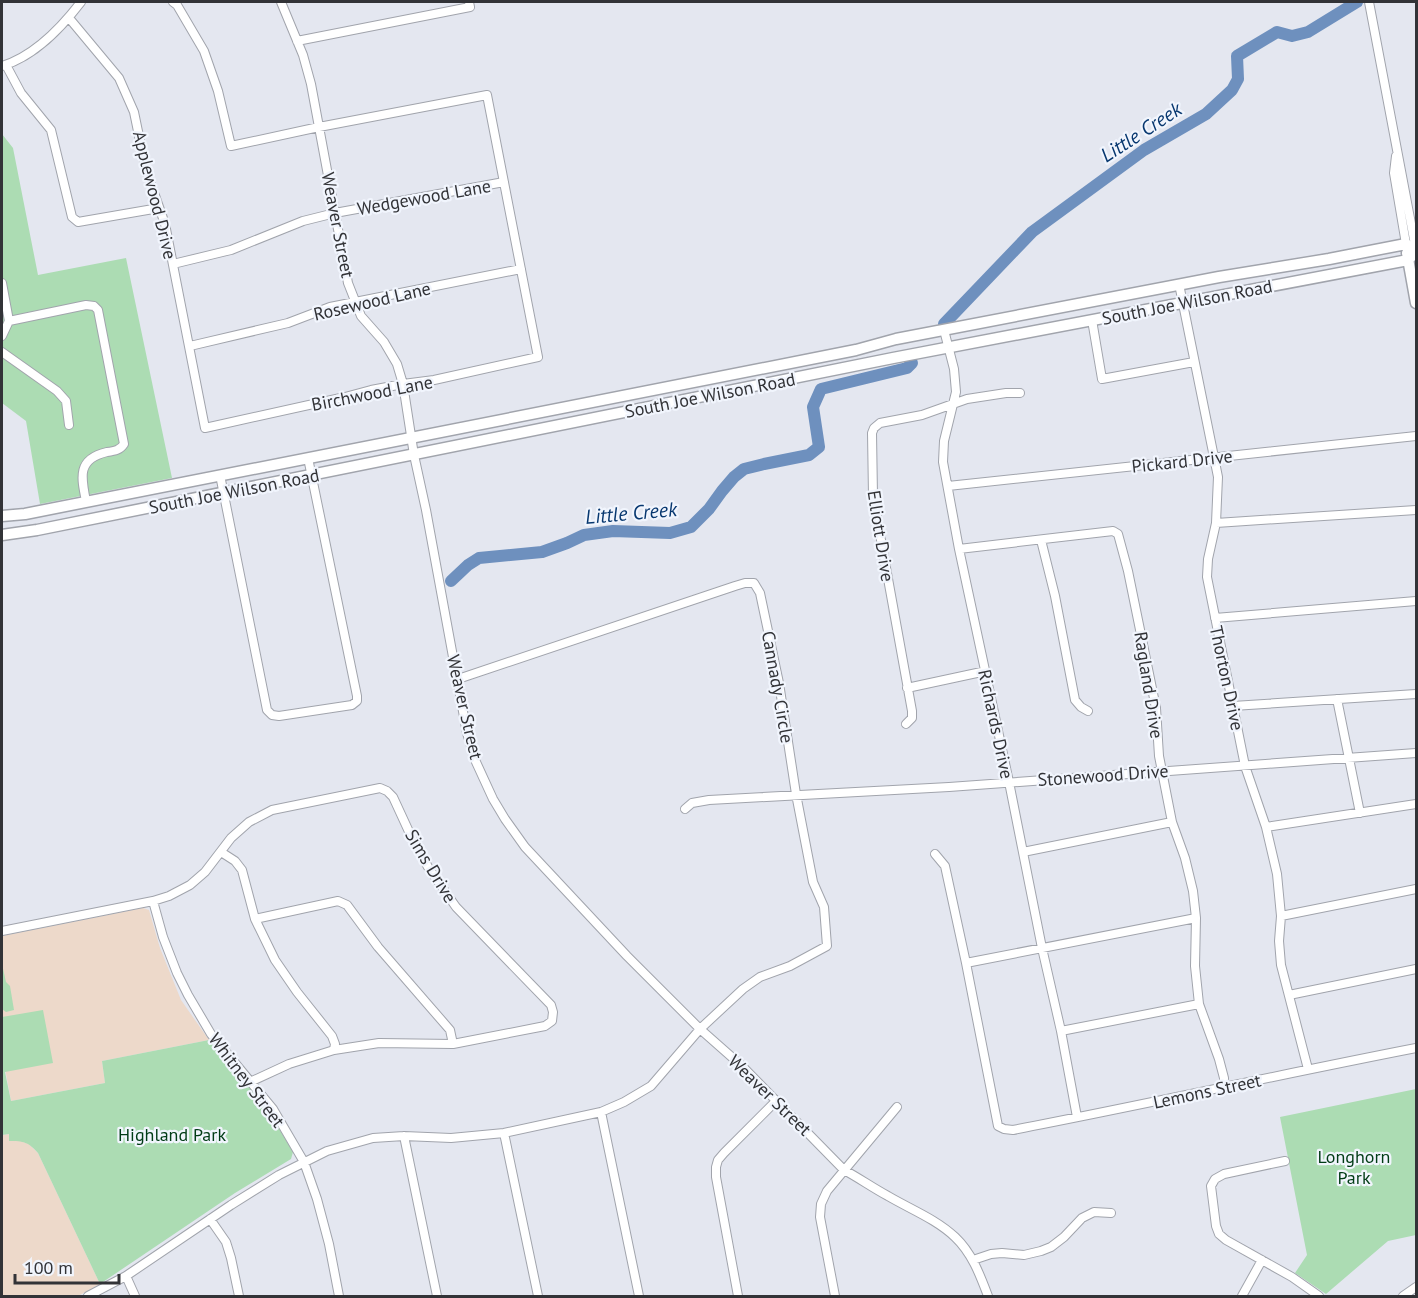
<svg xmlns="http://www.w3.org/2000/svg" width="1418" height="1298" font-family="'PT Sans',sans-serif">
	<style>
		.education { fill: #edd9ca }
		.green { fill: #acdcb3 }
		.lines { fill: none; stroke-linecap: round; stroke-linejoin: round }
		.river { stroke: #6e90be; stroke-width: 12 }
		.minor-casing { stroke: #a1a4ac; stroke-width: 10 }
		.major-casing { stroke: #a1a4ac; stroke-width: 13 }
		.minor { stroke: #fff; stroke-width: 8 }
		.major { stroke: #fff; stroke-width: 10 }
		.labels { text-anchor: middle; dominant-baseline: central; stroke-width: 4.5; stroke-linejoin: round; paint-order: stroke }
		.street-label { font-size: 18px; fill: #323337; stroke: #f1f5fd }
		.park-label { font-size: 18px; fill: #003c15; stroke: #f1f5fd }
		.water-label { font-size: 20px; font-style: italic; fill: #07376f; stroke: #f1f5fd }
	</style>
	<rect width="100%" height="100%" fill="#e4e7f0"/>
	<path class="education" d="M143,908l6,2 11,38 21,52 28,40 -107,21 3,22 -94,18 -9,-49v-116z
		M9,1134v6l12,1 8,3 9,9 62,131 -22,12h-76v-161z"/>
	<path class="green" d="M2,134l11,14 25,127 88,-17 46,220 -132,26 -14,-83 -24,-18z
		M2,964l4,18 4,4 4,24 -8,2 -4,-3z
		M43,1010l10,53 -48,9 6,29 94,-18 -3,-22 107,-21 18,23 24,25 21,29 21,35 -2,7 -56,34 -135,91 -62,-131c-10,-11 -14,-12 -29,-12v-7l-7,1v-118z
		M1416,1089v146l-28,6 -62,53 -31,-21 12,-18 -27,-138z"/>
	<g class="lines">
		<path class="river" d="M944,324l88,-92 112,-82 62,-36 26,-24 6,-11 -1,-23 40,-24 15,4 16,-4 49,-30
			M451,581l17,-16 11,-7 63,-6 25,-9 17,-8 29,-4 57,2 21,-6 18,-18 13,-18 12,-14 10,-8 20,-5 45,-9 10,-8 -6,-40 8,-18 86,-21 5,-5"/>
		<g class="minor-casing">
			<path id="minor" d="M281,2l22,53 8,29 37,199 13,33 23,26 13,22 6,20 11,71 12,55 41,223 9,29 17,37 12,20 20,28 102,109 73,73 43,38 101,103c15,8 29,18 44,26 22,13 48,23 67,41 17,16 25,38 33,59
				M1369,2l47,248
				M69,18l50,60 15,34 12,58 19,54 40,204 140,-31 26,-7 32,-6 31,-4 104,-23 -51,-262 -168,32 -88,19 -13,-55 -14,-40 -27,-46 -4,-3
				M297,41l173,-34 -1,-5
				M6,65l15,28 30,37 21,87 6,5 81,-14
				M2,66c33,-10 59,-38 79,-64
				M1396,156l-2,17 12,71
				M173,264l58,-14 72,-29 32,-8 169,-31
				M2,283l7,38 77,-16 8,1 4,4 26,134c-4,6 -9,7 -17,8 -30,7 -26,25 -21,49
				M1179,284l39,193 -2,46 -8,36 -1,18 38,189 21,61 11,47 4,42 -2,25 2,24 27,104
				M1092,320l10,59 92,-17
				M944,330l10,39 2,23 -12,49 -1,21 16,87 50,233 33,166 19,83 16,86
				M2,336l7,-15
				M190,346l98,-23 42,-16 191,-38
				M2,352l55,39 9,10 3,24
				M220,475l47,235 5,5 7,1 73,-11 5,-4v-5l-49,-238
				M948,486l468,-50
				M1216,523l200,-13
				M1041,540l14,56 20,104 6,7 7,4
				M959,549l154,-18 5,3 10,37 28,137 3,48 13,66 13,36 8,33 3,27 -1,48 4,38 20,55 5,19v10
				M1215,618l201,-17
				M907,688l79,-17
				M1337,699l23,114
				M1233,706l183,-12
				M906,724l6,-6v-7l-39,-215 -1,-63 2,-5 6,-5 42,-8 45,-16 39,-6h14
				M685,809l7,-6 17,-3 240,-13 467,-34
				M1266,827l150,-23
				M221,852l14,9 7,9 13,49 20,41 22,32 35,44 3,8 -1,6
				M1023,852l149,-30
				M935,854l10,12 21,97 32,163 6,3 9,1c135,-26 269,-56 403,-82
				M153,901l10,36 14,36 11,22 23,39 62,75 31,53 13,37 12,45 10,52
				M1281,916l135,-27
				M255,919l83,-18 9,4 31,42 72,83 3,14
				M2,931l151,-30 16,-5 21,-11 15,-13 26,-34 18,-16 23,-12 108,-22 7,3 6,6 18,39 17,31 28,40 95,98 2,7 -1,9 -7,5 -92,18 -74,-1 -45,7 -45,14 -39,18
				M966,963l230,-45
				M1289,995l127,-26
				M1061,1031l138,-27
				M601,1112l38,184
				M504,1133l34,163
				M404,1136l33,160
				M1285,1161l-61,13 -9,5 -4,7 5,40 3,8 7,6 66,37 27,19
				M210,1219l16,23 5,16 8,38
				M973,1260l18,-6 11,-1 22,2 17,-4 10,-4 13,-10 18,-19 12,-6 17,1
				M126,1276l9,20
				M88,1296l38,-20 105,-71 48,-30 48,-24 46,-13 31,-2 47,2 53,-5 97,-21 23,-10 27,-16 49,-57 43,-40 17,-12 30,-11 37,-20 -3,-39 -11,-25 -17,-88 -17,-111 -19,-90 -6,-10h-9l-10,3 -277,93
				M738,1296l-22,-119v-10l2,-7 6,-7 52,-52
				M835,1296l-15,-79 1,-13 6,-13 70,-84
				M1242,1296l20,-36
				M1403,1296l13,-9"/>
		</g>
		<g class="major-casing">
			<path id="major" d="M1407,253l9,50
				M2,516l23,-2 831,-164 40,-11 323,-62 110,-18 77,-15 10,7
				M2,535l35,-5 856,-172 515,-98 8,-8"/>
		</g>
		<use href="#minor" class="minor"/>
		<use href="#major" class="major"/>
	</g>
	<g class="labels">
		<g class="street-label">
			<text transform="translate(155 195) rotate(76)">Applewood Drive</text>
			<text transform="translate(424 197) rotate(-10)">Wedgewood Lane</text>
			<text transform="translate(338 225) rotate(79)">Weaver Street</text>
			<text transform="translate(372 301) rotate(-13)">Rosewood Lane</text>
			<text transform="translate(1187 302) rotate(-11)">South Joe Wilson Road</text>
			<text transform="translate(372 393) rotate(-11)">Birchwood Lane</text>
			<text transform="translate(710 395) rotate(-11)">South Joe Wilson Road</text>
			<text transform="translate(1182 461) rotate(-6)">Pickard Drive</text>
			<text transform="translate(234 491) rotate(-11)">South Joe Wilson Road</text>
			<text transform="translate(881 536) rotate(81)">Elliott Drive</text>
			<text transform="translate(1227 678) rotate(78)">Thorton Drive</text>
			<text transform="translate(1149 685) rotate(81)">Ragland Drive</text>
			<text transform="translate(778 687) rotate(80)">Cannady Circle</text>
			<text transform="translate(465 707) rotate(77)">Weaver Street</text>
			<text transform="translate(996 724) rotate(78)">Richards Drive</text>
			<text transform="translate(1103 775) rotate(-4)">Stonewood Drive</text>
			<text transform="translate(431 866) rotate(59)">Sims Drive</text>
			<text transform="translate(247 1080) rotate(53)">Whitney Street</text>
			<text transform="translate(1207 1091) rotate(-12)">Lemons Street</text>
			<text transform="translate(770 1095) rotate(44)">Weaver Street</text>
		</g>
		<g class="park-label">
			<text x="172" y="1134">Highland Park</text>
			<text x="1354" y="1156">Longhorn<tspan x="1354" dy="21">Park</tspan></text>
		</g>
		<g class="water-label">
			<text transform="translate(1141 132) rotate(-33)">Little Creek</text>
			<text transform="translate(631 513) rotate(-5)">Little Creek</text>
		</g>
	</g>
	<rect width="1418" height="1298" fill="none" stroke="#323337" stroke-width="6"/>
	<path d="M15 1274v9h104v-9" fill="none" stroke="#323337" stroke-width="3"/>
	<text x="24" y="1274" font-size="18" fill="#323337" stroke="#f1f5fd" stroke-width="4.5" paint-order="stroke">100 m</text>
</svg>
